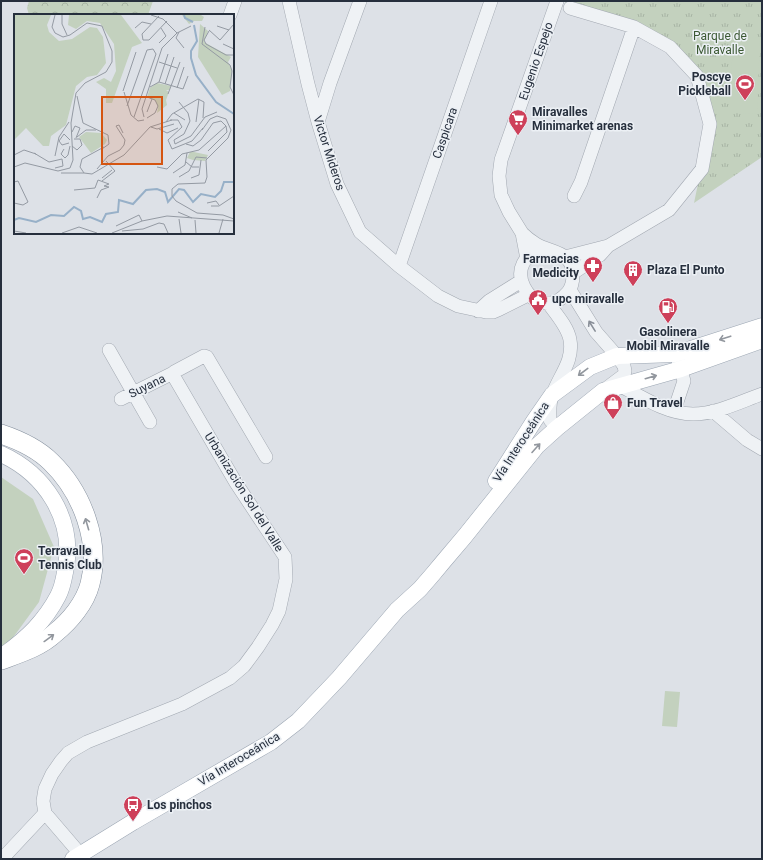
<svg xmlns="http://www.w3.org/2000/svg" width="763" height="860" font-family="Roboto,sans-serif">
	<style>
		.grass { fill: url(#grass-tufts) }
		.forest { fill: url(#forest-crowns) }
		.garden { fill: #c3d1be }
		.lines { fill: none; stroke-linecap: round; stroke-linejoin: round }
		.minor-casing { stroke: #a2a8b1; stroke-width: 14 }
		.major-casing { stroke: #9ca6b3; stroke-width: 17 }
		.highway-casing { stroke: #848f9d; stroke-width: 20 }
		.minor { stroke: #eff2f5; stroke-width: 13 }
		.major { stroke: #fff; stroke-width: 16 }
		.highway { stroke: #fff; stroke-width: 19 }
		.oneway { stroke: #8a9099 }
		.oneway2 { stroke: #92979e }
		.labels { text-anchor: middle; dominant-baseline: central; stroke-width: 3; stroke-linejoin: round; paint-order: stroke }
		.park-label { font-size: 12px; fill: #3c5934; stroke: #ecf0f5 }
		.street-label { font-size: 12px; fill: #262f3d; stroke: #ecf0f5 }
		.poi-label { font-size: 12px; font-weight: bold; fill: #262f3d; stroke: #ecf0f5; text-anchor: start }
		.inset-river { fill: none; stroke: #97b0c8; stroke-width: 2 }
		.inset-road { fill: none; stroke: #949aa3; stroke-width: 1 }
		.view { fill: #d55511; fill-opacity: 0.15; stroke: #d55511; stroke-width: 2 }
		.inset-edge { fill: none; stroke: #262f3d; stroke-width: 2 }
	</style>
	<defs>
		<pattern id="grass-tufts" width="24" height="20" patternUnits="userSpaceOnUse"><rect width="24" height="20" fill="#c3d1be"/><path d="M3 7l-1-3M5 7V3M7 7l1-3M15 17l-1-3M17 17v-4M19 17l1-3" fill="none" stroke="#a7b4a4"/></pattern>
		<pattern id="forest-crowns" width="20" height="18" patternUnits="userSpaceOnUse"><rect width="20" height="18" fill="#c3d1be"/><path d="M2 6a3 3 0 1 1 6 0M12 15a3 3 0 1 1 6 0" fill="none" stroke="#a7b4a4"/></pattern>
	</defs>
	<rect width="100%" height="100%" fill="#dde1e7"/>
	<path class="grass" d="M566,1h196v156l-68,46 16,-77 -12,-46 -63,-56 -70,-21z"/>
	<path class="forest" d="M29,1h124l-5,14h-119l-2,-7z"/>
	<path class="garden" d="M733,37l27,1 -2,48h-27z
		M732,88h26l-1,26 -25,-1z
		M1,477l32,22 21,48 -15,55 -30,41 -8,4z
		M665,691l15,1 -3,35 -15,-1z"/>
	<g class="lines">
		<g class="minor-casing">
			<path id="minor" d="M289,1l19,83 10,38 19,62 23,48 39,34 39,30 20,10 28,6h7l7,-3 28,-14
				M570,8l64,19 36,20 27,29 13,48 -8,45 -33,41 -61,36 -8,9 -27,18
				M230,15l5,-14
				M318,122l12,-39 30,-82
				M574,196l7,-14 53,-155
				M522,233c4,4 9,8 14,11 15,9 37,7 37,31 0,6 -1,12 -5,17 -34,40 -77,-39 -18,-42
				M565,257l43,-11
				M527,259l-5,-26 -13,-21 -8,-17 -2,-19 2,-16 56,-159
				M399,266l92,-265
				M570,290l26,42 21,24 7,10 1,5 -1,4 -16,12
				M548,303c8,11 20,24 22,37 4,22 -12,37 -18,56 -3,8 -2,16 -2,24l7,8
				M478,311l11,-10 32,-20
				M109,350l41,72
				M621,386c22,12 47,28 72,28 23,0 47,-12 69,-20
				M121,399l52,-26
				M674,411l10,-30 -6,-21
				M713,411l34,29 15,9
				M45,813l-2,-12 2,-12 7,-15 9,-13 7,-8 19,-11 95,-38 48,-26 14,-12 14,-19 14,-22 7,-14 7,-32 -1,-22 -49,-74 -63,-108 1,-3 30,-16 3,1 59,100
				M45,813l30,35 6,11
				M2,859l43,-46"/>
		</g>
		<g class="major-casing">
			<path id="major" d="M1,454c44,20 73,64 65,113 -2,10 -3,20 -8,29 -13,25 -31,42 -53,58
				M496,481l38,-60 18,-26 38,-28 27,-11 58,-2 87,-28
				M73,859l60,-37 138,-80 27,-21 41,-43 58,-68 23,-21 13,-15 10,-12 22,-26 72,-90 20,-18 46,-37 78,-22 81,-29"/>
		</g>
		<g class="highway-casing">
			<path id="highway" d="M1,434c18,6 36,14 50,28 31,30 50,80 39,122 -5,19 -20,37 -35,49 -15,14 -35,20 -54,27"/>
		</g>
		<use href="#minor" class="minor"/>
		<use href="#major" class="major"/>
		<use href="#highway" class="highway"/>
	</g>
	<defs><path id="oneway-shaft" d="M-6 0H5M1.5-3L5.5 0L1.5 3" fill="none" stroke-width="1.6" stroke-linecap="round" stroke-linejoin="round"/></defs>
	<use class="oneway" href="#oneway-shaft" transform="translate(592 326) rotate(-122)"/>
	<g class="oneway2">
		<use href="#oneway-shaft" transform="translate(725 338) rotate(162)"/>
		<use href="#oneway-shaft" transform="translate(583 372) rotate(143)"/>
		<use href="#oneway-shaft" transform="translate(651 377) rotate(-16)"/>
		<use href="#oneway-shaft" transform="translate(536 448) rotate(-48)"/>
		<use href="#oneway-shaft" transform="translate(87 524) rotate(-106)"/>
		<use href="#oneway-shaft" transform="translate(49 638) rotate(-36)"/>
	</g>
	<defs>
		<g id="stadium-pin" transform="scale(1)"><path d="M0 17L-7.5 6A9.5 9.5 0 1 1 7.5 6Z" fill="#ce405a" stroke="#ecf0f5"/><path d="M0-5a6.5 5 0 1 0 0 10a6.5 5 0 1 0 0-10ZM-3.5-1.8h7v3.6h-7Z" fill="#fff"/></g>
		<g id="supermarket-pin" transform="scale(1)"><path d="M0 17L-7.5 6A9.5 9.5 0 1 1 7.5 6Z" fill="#ce405a" stroke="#ecf0f5"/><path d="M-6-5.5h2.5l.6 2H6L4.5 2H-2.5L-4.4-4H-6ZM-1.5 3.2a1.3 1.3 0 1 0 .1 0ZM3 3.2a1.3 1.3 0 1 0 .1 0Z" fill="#fff"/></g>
		<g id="pharmacy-pin" transform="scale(1)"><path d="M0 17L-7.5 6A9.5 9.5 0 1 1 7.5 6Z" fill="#ce405a" stroke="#ecf0f5"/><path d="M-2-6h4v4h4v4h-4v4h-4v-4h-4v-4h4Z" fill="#fff"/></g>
		<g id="building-pin" transform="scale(1)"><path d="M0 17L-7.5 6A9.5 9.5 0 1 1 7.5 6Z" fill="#ce405a" stroke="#ecf0f5"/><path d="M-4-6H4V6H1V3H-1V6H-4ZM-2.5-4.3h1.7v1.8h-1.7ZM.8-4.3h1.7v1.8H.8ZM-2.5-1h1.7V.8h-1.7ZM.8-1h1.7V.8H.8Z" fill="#fff"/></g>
		<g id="civic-pin" transform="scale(1)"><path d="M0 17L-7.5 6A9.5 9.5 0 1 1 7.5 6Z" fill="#ce405a" stroke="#ecf0f5"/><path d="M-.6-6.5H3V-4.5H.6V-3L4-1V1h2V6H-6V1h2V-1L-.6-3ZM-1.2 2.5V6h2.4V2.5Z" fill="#fff"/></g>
		<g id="fuel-pin" transform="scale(1)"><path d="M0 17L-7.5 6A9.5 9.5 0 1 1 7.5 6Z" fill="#ce405a" stroke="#ecf0f5"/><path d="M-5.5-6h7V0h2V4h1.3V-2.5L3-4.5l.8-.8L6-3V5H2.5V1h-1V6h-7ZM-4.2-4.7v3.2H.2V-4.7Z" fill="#fff"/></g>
		<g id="shop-pin" transform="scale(1)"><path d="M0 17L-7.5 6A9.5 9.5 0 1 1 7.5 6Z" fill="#ce405a" stroke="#ecf0f5"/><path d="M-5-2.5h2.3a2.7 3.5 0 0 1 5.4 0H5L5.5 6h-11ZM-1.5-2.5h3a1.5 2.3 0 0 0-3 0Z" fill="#fff"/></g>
		<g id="bus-pin" transform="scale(1)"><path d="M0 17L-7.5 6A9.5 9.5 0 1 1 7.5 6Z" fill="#ce405a" stroke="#ecf0f5"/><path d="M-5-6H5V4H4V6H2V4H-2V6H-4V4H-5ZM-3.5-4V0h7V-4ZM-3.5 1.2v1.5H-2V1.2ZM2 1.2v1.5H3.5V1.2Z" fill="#fff"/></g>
	</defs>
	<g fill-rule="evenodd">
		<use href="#stadium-pin" x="745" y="84"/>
		<use href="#supermarket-pin" x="518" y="119"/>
		<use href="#pharmacy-pin" x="593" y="266"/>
		<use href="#building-pin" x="633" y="270"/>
		<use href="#civic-pin" x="538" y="299"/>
		<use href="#fuel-pin" x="668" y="307"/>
		<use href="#shop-pin" x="613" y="403"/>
		<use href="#stadium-pin" x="24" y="558"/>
		<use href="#bus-pin" x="133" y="805"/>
	</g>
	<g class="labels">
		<g class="park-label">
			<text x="720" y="36">Parque de<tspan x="720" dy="14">Miravalle</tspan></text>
		</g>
		<g class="street-label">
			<text transform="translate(536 61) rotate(-71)">Eugenio Espejo</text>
			<text transform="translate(445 133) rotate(-71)">Caspicara</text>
			<text transform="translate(329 153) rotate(72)">Victor Mideros</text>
			<text transform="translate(147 386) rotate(-26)">Suyana</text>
			<text transform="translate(521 442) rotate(-57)">Vía Interoceánica</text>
			<text transform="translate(244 492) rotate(58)">Urbanización Sol del Valle</text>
			<text transform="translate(239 759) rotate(-31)">Vía Interoceánica</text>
		</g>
		<g class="poi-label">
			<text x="731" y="77" text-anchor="end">Poscye<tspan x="731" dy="14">Pickleball</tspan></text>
			<text x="532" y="112">Miravalles<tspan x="532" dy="14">Minimarket arenas</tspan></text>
			<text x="579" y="259" text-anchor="end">Farmacias<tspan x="579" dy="14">Medicity</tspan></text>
			<text x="647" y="270">Plaza El Punto</text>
			<text x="552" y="299">upc miravalle</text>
			<text x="668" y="332" text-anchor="middle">Gasolinera<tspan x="668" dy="14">Mobil Miravalle</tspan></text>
			<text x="627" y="403">Fun Travel</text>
			<text x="38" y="551">Terravalle<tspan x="38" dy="14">Tennis Club</tspan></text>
			<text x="147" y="805">Los pinchos</text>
		</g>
	</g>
	<g transform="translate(14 14)">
		<rect width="220" height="220" fill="#dde1e7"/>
		<path d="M0,1h37l-4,10 2,7 10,9 13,-2 18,-12 7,1 6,9 3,26 -9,12 -10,2 -11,9 -10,39 -15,11 -2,10h-6l-17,-18 -12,12zM143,69l14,3 -2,4h-3l3,2 -3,8 1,5 -10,8 1,-6 -3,-7 -8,-3 3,-9zM176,138h4l14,3 -3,6 -12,-1 -6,-2z" fill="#c3d1be"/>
		<path d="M55,1h52l21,28 -10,4 -20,56h-6v-14l-10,-7 8,-4 7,4 5,-11 -2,-27 -14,-21 -13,-2 -11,8 -8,-4zM168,1h19l3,2 -2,4h-8l-5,3z" fill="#c3d1be"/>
		<path d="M186,10l8,7 -4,11 27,15 -3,5 4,8 -2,21 -8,4 -24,-38zM72,118l15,1 6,7 -2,4 -14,9 -12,-16z" fill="#c3d1be"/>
		<path class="inset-river" d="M170,1l1,3 8,4M180,11l3,16 -6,10v7l5,17 20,27 18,12M0,206l5,-2 17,4 15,-7 13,1 10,-9 7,4 2,8 7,-2 12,5 4,-8 12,-2 1,-12 14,4 13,-14 11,-1 8,3 3,10 11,-13 5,1 9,12 8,-8 14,3 6,-6 3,-9h10"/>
		<path class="inset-road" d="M48,1v9l5,11M137,1l12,4 14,14M145,2l-17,18 1,6h6l18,-19M203,12l12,4M191,13l-3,17 28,21 2,6 -2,16 4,8M121,14l7,-6 9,2M195,16l11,10 14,-16M195,17l-5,9 2,4 20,11h8M165,18l-3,6 8,10M145,29l7,-7 -5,-8M209,30l11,5M145,48l18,6M145,68l9,-28M151,70l9,-27M136,73l9,-5 24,7 5,-13M163,74l7,-21M109,77l13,-39M110,78l7,23 7,6 6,-1M154,80l12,-32M63,82l6,27 25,12 1,9 -7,5M133,83l8,3 3,6 -3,7 -8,5M165,88l9,11 2,8 -6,13 -10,6 1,4 16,-8 14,-19 12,-5M113,92l20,-56 6,-1 3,5 -22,63M133,98l5,-13M160,99l11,7M130,103l-2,-8 20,-61 15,-15 14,-7M156,106h8l4,7 -14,13 4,9 20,-8 11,-13M152,108l6,-8 26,-15 6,3 -1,16M182,108l3,-23M137,113l6,2 17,-5M145,115l8,4 11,-5M188,116l8,-11 7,-3 9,3 5,11 -3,8 -22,22 1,17 -2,6 -27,1 -6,5v7l4,5 21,12 26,2 11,4M58,118l3,-6 5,2 -4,10M63,123l9,-7h10M55,129l-7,2 -3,-4 5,-7 6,6M172,130l7,2 8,-6 12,-17 8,-2 5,5 1,6 -19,19M58,132l5,4 5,-5 -2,-6h-6M90,133l-22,12 -2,8 4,6 8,1 32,-19 26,-28 22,-7M50,135l-3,5 4,4 3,-3 2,-9M20,139l15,9 13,-3 1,7 -8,2M0,141l10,-5 12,4M41,142l4,-19 10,-15M172,148l6,5h7M0,153l11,-4 33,8 12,-3 3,-8 -2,-37 5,-30 9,-10 21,-11 6,-10v-11l-10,-25 -15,-3 -17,12 -7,2 -8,-4 -3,-6 3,-12M143,153l10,2 15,-15 17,-4 27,-24M83,155l11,-13 12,-6 4,-5 1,-5 -9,-14 3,-1 4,8M47,159h23M159,159l12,-8 2,-12M165,163l10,-6 7,-14 11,1M88,164l10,-8M177,164l8,-3 2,-15M88,167l13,-10 -9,-10M0,168l4,-1 10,21 -5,3 -9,-2M60,176l21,-2 3,-8 11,4 -5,2 5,1 -8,3 -4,8M193,189l9,-2 3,4M197,192h8l15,-10M164,198l14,6M165,205l2,14M181,206l1,13M102,212l23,-11 3,6M0,217l12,2M108,217l21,-2 16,-6 5,1 4,9M48,219l17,-6 18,6M98,219l30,-12 25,-5 67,5M205,219l4,-14"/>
		<path class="view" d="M88,83h60v67h-60z"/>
		<rect width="220" height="220" class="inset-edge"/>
	</g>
	<rect width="763" height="860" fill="none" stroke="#262f3d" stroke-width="4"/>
</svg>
